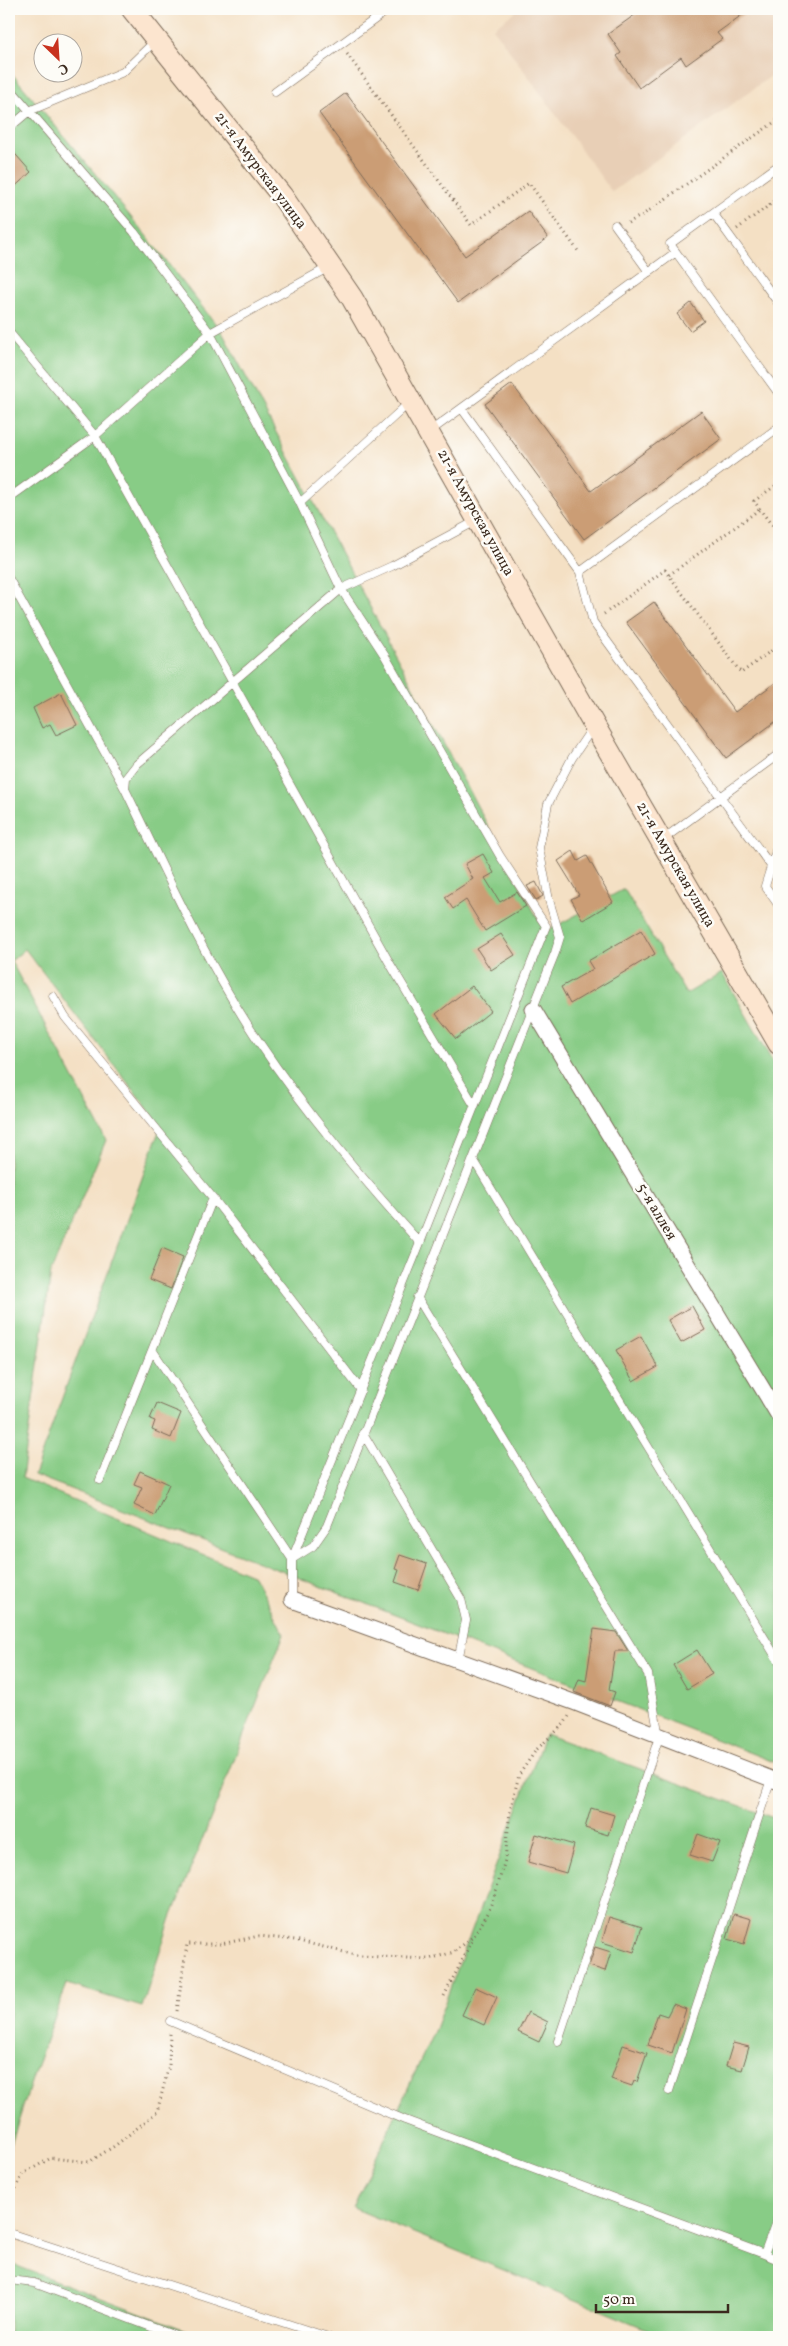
<svg xmlns="http://www.w3.org/2000/svg" width="788" height="2346" font-family="Vollkorn,serif">
	<style>
		.built { fill: #e8cfb6 }
		.green { fill: #88cc86; stroke: #627b52 }
		.building { fill: #cb9d75 }
		.lines { fill: none; stroke-linecap: round; stroke-linejoin: round }
		.lane-casing { stroke: #7c6a58; stroke-width: 9 }
		.street-casing { stroke: #7c6a58; stroke-width: 17 }
		.secondary-casing { stroke: #7c6a58; stroke-width: 23 }
		.path { stroke: #7c6a58; stroke-width: 3; stroke-dasharray: 1 4; stroke-linecap: butt }
		.lane { stroke: #fff; stroke-width: 8 }
		.street { stroke: #fff; stroke-width: 15 }
		.secondary { stroke: #fce5cf; stroke-width: 21 }
		.labels { text-anchor: middle; dominant-baseline: central; stroke-width: 5; stroke-linejoin: round; paint-order: stroke }
		.street-label { font-size: 15px; fill: #3b2a1e; stroke: #fdfcf7 }
	</style>
	<rect width="100%" height="100%" fill="#fdfcf7"/>
	<filter id="ink" filterUnits="userSpaceOnUse"><feTurbulence type="fractalNoise" baseFrequency=".02" numOctaves="2"/><feDisplacementMap in="SourceGraphic" scale="10" xChannelSelector="R" yChannelSelector="G"/><feConvolveMatrix kernelMatrix="1 2 1 2 8 2 1 2 1" color-interpolation-filters="sRGB"/></filter>
	<filter id="wash" filterUnits="userSpaceOnUse"><feTurbulence type="fractalNoise" baseFrequency=".0096" numOctaves="4" result="noise"/><feDisplacementMap in="SourceGraphic" scale="20" xChannelSelector="R" yChannelSelector="G"/><feGaussianBlur stdDeviation="1.12" result="paint"/><feColorMatrix in="noise" values="0 0 0 0 0 0 0 0 0 0 0 0 0 0 0 0 0 1.4 0 .05"/><feComposite in="paint" operator="in"/></filter>
	<g filter="url(#wash)">
		<rect width="100%" height="100%" fill="#f4e0c4"/>
		<path class="built" d="M519,9h260v61l-167,122 -119,-164z"/>
		<path class="green" d="M9,70l131,158 82,104 323,600 79,-43 62,105 36,-21 57,99v692l-745,-289 127,-349 -136,-177 -14,12 95,179 -55,132 -29,206 232,98 30,58 -113,284 -29,89 -75,-23 -33,89 -25,78z
			M545,1734l234,86v517h-113l-313,-129 82,-179z
			M9,2263l195,74h-195z"/>
		<g id="blocks">
			<path class="building" d="M643,9h107l-33,24 5,6 -36,26 -5,-8 -42,31 -22,-32 4,-3 -13,-19z
				M346,93l119,163 63,-45 20,27 -90,65 -139,-190z
				M9,147l22,25 -22,20z
				M691,303l13,18 -14,10 -13,-17z
				M512,384l79,107 110,-80 20,28 -137,100 -99,-135z
				M654,602l81,110 44,-32v39l-53,39 -100,-136z
				M61,693l16,32 -21,10 -6,-11 -8,4 -9,-20z
				M573,851l5,10 9,-5 26,46 -30,18 -12,-21 8,-4 -21,-34z
				M483,854l11,19 -9,5 15,24 17,-10 9,14 -41,25 -19,-31 -13,9 -8,-12 28,-18 -8,-15z
				M536,882l7,14 -7,4 -9,-14z
				M641,930l14,24 -85,50 -9,-17 32,-18 -5,-8z
				M501,934l14,21 -24,15 -14,-21z
				M472,986l19,25 -35,28 -20,-25z
				M162,1248l21,9 -12,32 -22,-9z
				M692,1306l13,24 -24,13 -13,-23z
				M641,1336l17,31 -25,14 -17,-31z
				M157,1403l24,10 -10,25 -19,-8 3,-9 -5,-2z
				M140,1471l29,13 -14,31 -21,-10 8,-18 -8,-3z
				M400,1555l27,9 -9,26 -23,-8 4,-12 -4,-1z
				M594,1629l22,3 12,19h-13l-6,39 6,2 -5,14 -36,-14 5,-13 7,2z
				M697,1650l15,24 -25,15 -14,-24z
				M591,1808l23,7 -6,20 -23,-7z
				M536,1834l38,11 -8,28 -38,-11z
				M698,1834l22,8 -8,20 -22,-7z
				M734,1914l17,5 -7,25 -17,-5z
				M609,1917l33,10 -8,25 -32,-10z
				M595,1947l16,5 -6,19 -16,-5z
				M475,1987l22,10 -13,28 -22,-10z
				M673,2004l13,5 -14,44 -24,-8 10,-32 9,3z
				M528,2012l20,10 -9,20 -21,-10z
				M733,2043l16,4 -7,23 -16,-4z
				M623,2045l24,8 -10,29 -3,-1 -2,5 -21,-7z"/>
		</g>
	</g>
	<g filter="url(#ink)">
		<use href="#blocks" fill-opacity="0" stroke="#7c6a58" stroke-width="1"/>
		<g class="lines">
			<g class="lane-casing">
				<path id="lane" d="M9,87l125,145 76,101 -115,103 -86,62
					M275,92l114,-83
					M9,128l20,-17 94,-39 33,-32
					M779,165l-109,79 109,150
					M713,213l66,91
					M615,225l34,47
					M329,267l-119,66 90,170 41,86 44,67 115,200 46,70 -126,317
					M9,332l86,104 294,526 85,143
					M462,409l118,163 13,50 178,244
					M429,432l247,-180
					M300,503l110,-101
					M580,572l199,-145
					M9,579l116,210
					M662,840l117,-86
					M779,841l-14,45 14,20
					M53,996l12,21 148,181 148,192
					M473,1159l306,503
					M417,1297l231,377 11,63 -101,304
					M153,1351l139,208 21,-13 14,-20 228,-573 5,-16 -11,-37 -10,-52 9,-44 24,-46 21,-31
					M363,1433l98,166 5,21 -8,41
					M100,1480l113,-282
					M292,1600v-41l128,-316c-57,-64 -113,-129 -161,-201 -53,-79 -92,-167 -134,-253l1,-11 11,-14 204,-175 51,-23 84,-45
					M170,2021l235,99 359,134 15,-40
					M669,2091l102,-312
					M9,2233l319,104
					M764,2254l15,6
					M9,2280l25,3 144,54"/>
			</g>
			<g class="street-casing">
				<path id="street" d="M533,1009l246,407
					M292,1600l284,103 203,79"/>
			</g>
			<g class="secondary-casing">
				<path id="secondary" d="M132,9l150,187 70,102 242,427 185,319"/>
			</g>
			<path class="path" d="M347,54l124,171 58,-42 49,68
				M628,223l16,-9 135,-95
				M737,229l42,-31
				M779,483l-25,18 25,34
				M669,575l91,-66
				M604,614l61,-44 76,103 38,-28
				M444,1996l29,-57
				M177,2011l10,-67h34l38,-8 36,4 65,16 69,3 25,-7 20,-16 14,-23 9,-25 8,-28 5,-49 9,-36 17,-25 28,-26 5,-8
				M9,2202l14,-28 28,-16 38,4 27,-17 41,-33 12,-46 1,-33"/>
			<use href="#lane" class="lane"/>
			<use href="#street" class="street"/>
			<use href="#secondary" class="secondary"/>
		</g>
	</g>
	<g class="labels">
		<g class="street-label">
			<text transform="translate(260 171) rotate(53)">21-я Амурская улица</text>
			<text transform="translate(475 513) rotate(61)">21-я Амурская улица</text>
			<text transform="translate(675 865) rotate(60)">21-я Амурская улица</text>
			<text transform="translate(656 1212) rotate(59)">5-я аллея</text>
		</g>
	</g>
	<rect width="788" height="2346" fill="none" stroke="#fdfcf7" stroke-width="30"/>
	<g transform="translate(58 58) rotate(155)"><circle r="24" fill="#fdfcf7" stroke="#afa8a0"/>
	<path d="M0-4L9 19L0 12L-9 19Z" fill="#c8321e"/>
	<text y="-8" font-size="14" font-weight="bold" text-anchor="middle" fill="#3b2a1e">С</text>
	</g>
	<path d="M596 2304v8h132v-8" fill="none" stroke="#3b2a1e" stroke-width="2.5"/>
	<text x="603" y="2304" font-size="15" fill="#3b2a1e" stroke="#fdfcf7" stroke-width="4" paint-order="stroke">50 m</text>
</svg>
